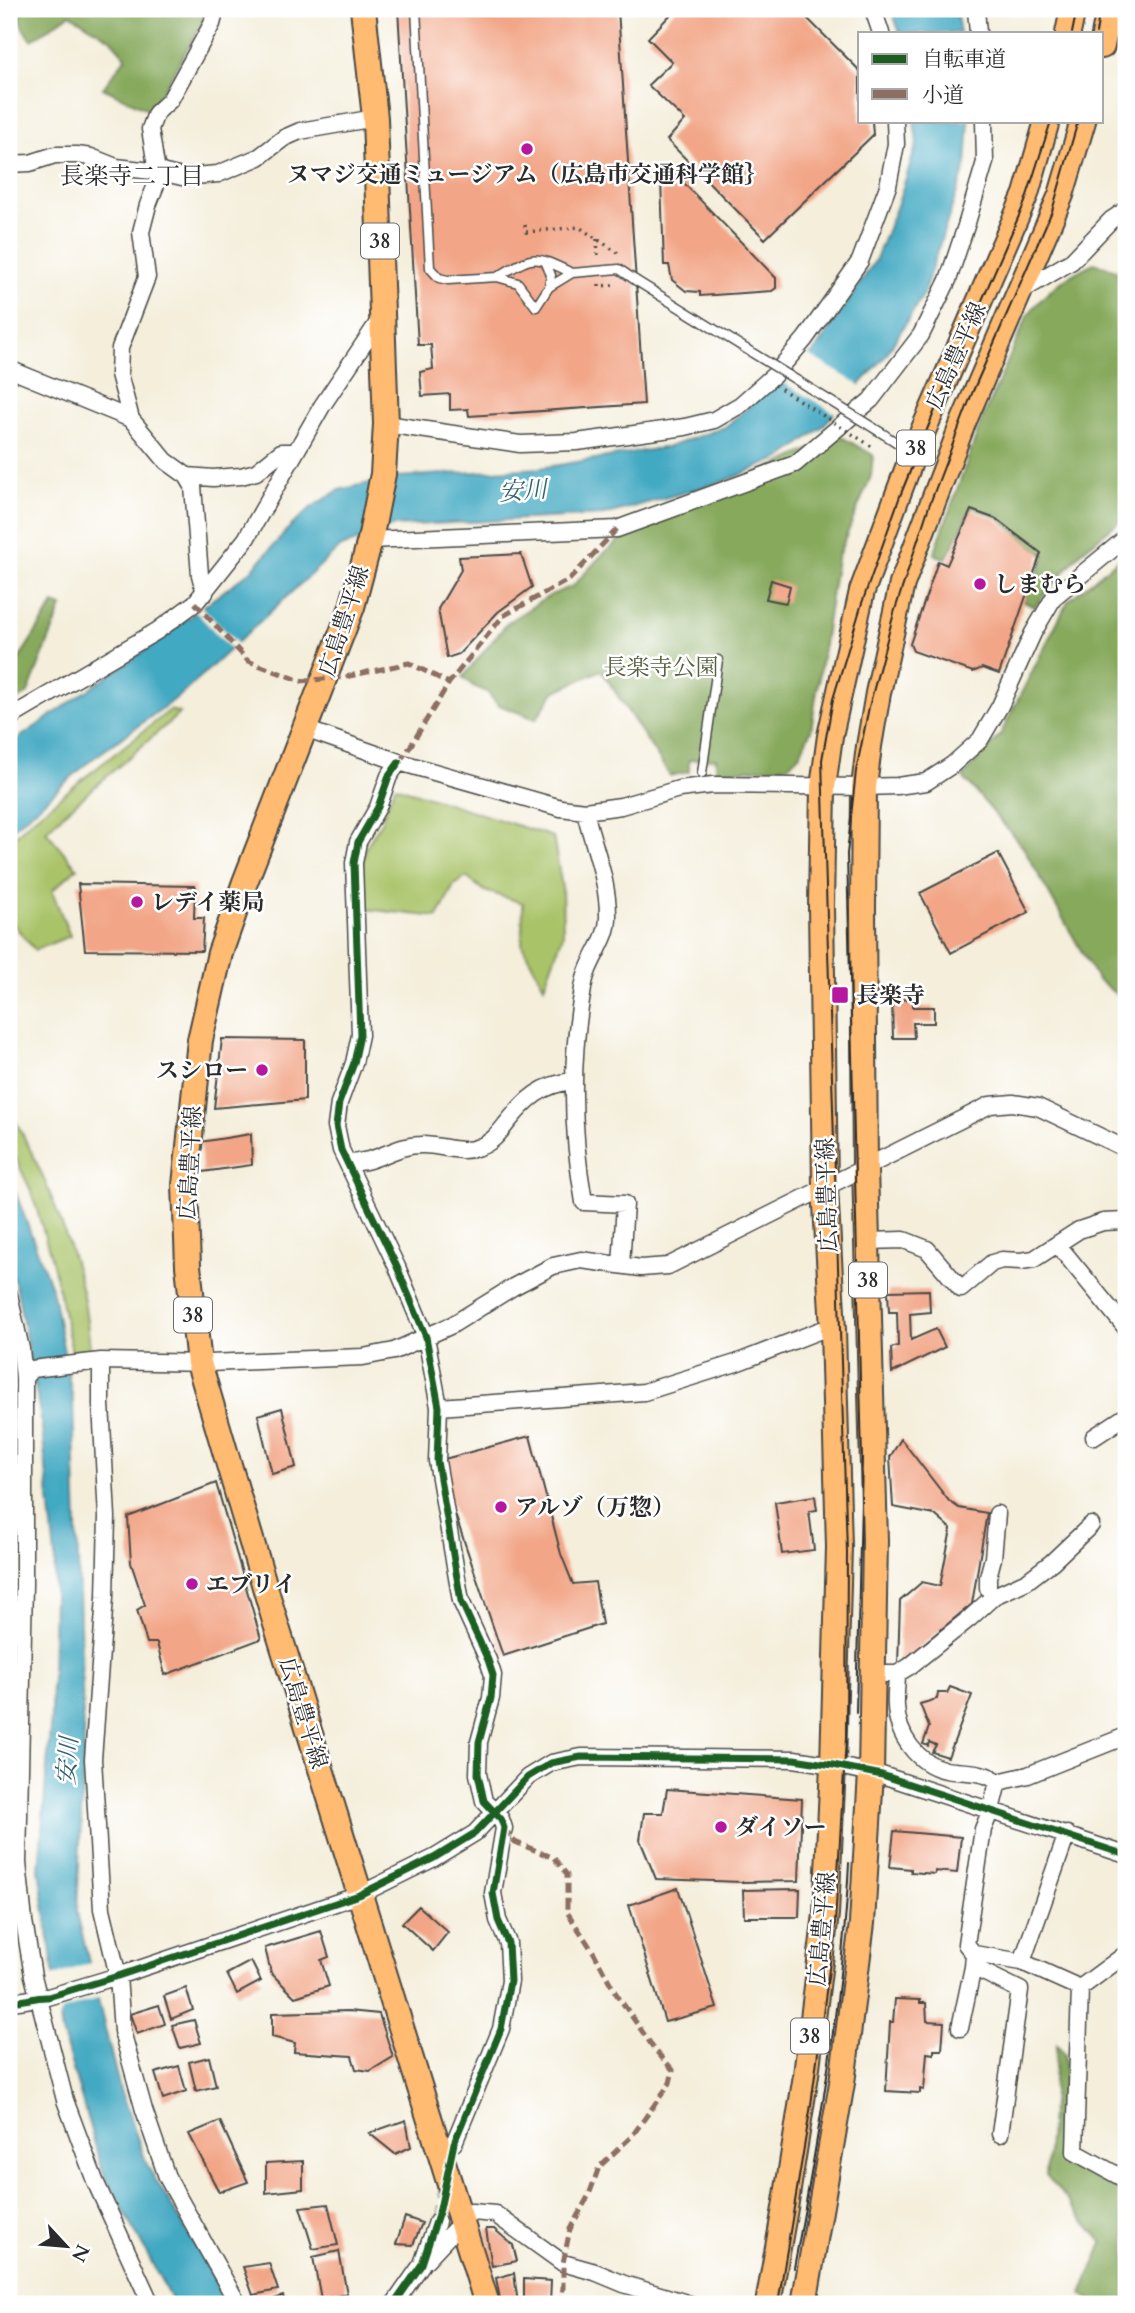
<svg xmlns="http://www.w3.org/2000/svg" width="1135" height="2313" font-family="Cardo,'Noto Serif JP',serif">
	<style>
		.green { fill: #a9c368; stroke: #6a774a; stroke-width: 2 }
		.forest { fill: #86a95c; stroke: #586a44; stroke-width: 2 }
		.water { fill: #42a9c2; stroke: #366a76; stroke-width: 2 }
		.pier { fill: #f4eedb }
		.building { fill: #f2a687 }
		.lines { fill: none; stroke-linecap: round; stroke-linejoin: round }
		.minor-tunnel { stroke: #ccc7b8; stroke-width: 16; stroke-dasharray: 16 8; stroke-linecap: butt }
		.service-casing { stroke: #494845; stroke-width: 11 }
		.minor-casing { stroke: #494845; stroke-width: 19 }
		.primary-casing { stroke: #494845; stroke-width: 28 }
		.path { stroke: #494845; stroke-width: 3.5; stroke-dasharray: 2 5; stroke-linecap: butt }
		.service { stroke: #fff; stroke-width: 8 }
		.minor { stroke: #fff; stroke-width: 16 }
		.primary { stroke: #ffbb71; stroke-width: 24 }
		.tram { stroke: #2b2b2b; stroke-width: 2 }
		.service-bridge-casing { stroke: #494845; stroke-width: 11; stroke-linecap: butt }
		.path-bridge { stroke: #494845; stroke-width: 3.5; stroke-dasharray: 2 5; stroke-linecap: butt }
		.service-bridge { stroke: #fff; stroke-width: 8 }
		.quiet { stroke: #8d6e63; stroke-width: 5; stroke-dasharray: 10 5; stroke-linecap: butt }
		.cycleway-casing { stroke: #fff; stroke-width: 11 }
		.cycleway { stroke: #1b5e20; stroke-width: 7 }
		.poi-dot { fill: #b5179e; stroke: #fff; stroke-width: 2.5 }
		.labels { text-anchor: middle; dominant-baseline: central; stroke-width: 5; stroke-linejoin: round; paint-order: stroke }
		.shield { fill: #fff; stroke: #6b6b6b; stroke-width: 2 }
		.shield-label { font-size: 21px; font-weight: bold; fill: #2b2b2b }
		.poi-label { font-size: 23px; font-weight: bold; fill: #2b2b2b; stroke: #fff; text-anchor: start }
		.street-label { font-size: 23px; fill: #2b2b2b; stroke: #fff }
		.park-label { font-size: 23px; fill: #576040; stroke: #fff }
		.neighbourhood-label { font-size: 24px; fill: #2b2b2b; stroke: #fff }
		.water-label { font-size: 24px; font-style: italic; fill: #35646f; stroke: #fff }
	</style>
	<rect width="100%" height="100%" fill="#fff"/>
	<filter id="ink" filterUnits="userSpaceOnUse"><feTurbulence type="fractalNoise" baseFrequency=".0143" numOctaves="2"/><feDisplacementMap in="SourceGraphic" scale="14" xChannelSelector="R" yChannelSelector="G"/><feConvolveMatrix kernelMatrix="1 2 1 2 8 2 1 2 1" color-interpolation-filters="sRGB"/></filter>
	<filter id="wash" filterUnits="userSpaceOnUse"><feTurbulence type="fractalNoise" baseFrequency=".00686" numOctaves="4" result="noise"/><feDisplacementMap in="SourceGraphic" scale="28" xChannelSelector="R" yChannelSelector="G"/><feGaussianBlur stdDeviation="1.57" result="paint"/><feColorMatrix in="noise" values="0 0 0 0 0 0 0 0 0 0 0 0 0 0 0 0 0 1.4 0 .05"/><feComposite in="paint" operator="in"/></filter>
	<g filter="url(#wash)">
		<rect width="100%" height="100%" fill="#f4eedb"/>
		<path class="green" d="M170,710l10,3 -119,103 -15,15 31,37 -25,23 18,45 -35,14 -21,-25 -5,1v-83l21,-22z
			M395,786l158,51 9,50 1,48 -19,51 -22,-41 1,-42 -38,-12 -19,-14 -12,8 -16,32 -73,-8 -4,-39 5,-23 14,-23z
			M9,1109c32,57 57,118 73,182 5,21 6,43 9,65l-17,2 -2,-6 -19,-88 -21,-71 -23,-49z"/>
		<path class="forest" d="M22,9h184l-3,13 -52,89 -48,-23 23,-31 -16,-18 -40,-25 -38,26c-9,-10 -14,-17 -10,-31z
			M1094,263l19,6 13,7v240l-45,36 -47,55 -10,-5 21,-46 -47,-39 -26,-10 -26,52 -12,-5 49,-137 45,-102c18,-24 38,-39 66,-52z
			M840,436l33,19 -2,21 -34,82 -26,172 -11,24 -12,12 -72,6v-14l-27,2v12l-19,4 -69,-106 -47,22 -18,27 -38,-14 -11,-13 -14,-6 -10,-9 45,-55 43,-27 22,-9 27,-29 30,-26z
			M1126,553v449l-29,-23 -74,-132 -60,-70 37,-42 68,-134z
			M54,604l8,3 -34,86 -19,12v-38l11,-10z
			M9,1615l2,1 2,103 -3,101 1,83 -2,2z
			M1057,2044l8,11 -2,105 63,34v110h-29l-15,-10 21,-51 -57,-68z"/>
		<path class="water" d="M891,9h65l4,24h-60z
			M914,121h55l-3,44 -44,132 -38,61 -63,70 -38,29 -58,24 -121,34 -210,11 -55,22 -157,146 -91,66 -82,72v-87l138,-96 106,-80 37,-42 22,-20 27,-17 57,-13 144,-9 128,-21 57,-20 89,-75 61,-91 23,-58 19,-60z
			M9,1175l44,118 20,107 11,350 -7,163 43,177 28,77 83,137h-57l-71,-132 -41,-140 -23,-163 12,-153 4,-159 -14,-138 -24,-129 -8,-25z"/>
		<path class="pier" d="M807,354l56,33 -25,28 -61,-36z
			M201,606l38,39 -6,6 -38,-40z
			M93,1962l8,35 -39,14 -5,9 -7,-46 4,2z"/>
		<g id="blocks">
			<path class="building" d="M398,9h220l26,395 -175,12 -1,-7 -18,1v-16l-28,2 -2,-24 13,-3 -2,-24h-13z
				M676,9h122l62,62v50h12l1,14 -108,104 -98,-99 18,-20 -37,-35 24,-23 -24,-24z
				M670,173l6,2 100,103v10l-4,3 -72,5v-4l-14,-1 -14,-11 -3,-15h-5l-3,-85 2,-5z
				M971,510l25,9 45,34 -42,121 -17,-6 -9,4 -60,-21 -3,-7 28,-83 9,4z
				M521,554l11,33 -34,25 -39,42 -12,4 -9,-49 23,-39 -2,-13z
				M771,580l19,6 -4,17 -20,-4z
				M998,853l31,59 -78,41 -31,-60z
				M78,884l117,2 -1,32h10l-2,33 -117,-1z
				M913,999v8h21v16h-21l1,15h-21l-1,-38z
				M222,1039l83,1v60l-91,8z
				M251,1134l1,31 -50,7 -2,-30z
				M929,1290l1,22 -20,2 1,26 25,-11 9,18 -53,26 -1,-25 7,-2 -1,-34h-8l-1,-21z
				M282,1408l14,59 -24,7 -14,-59z
				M530,1436l31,118 12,30 22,-2 7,42 -99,32 -66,-195z
				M901,1439l48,62 10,7 28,5 -15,91 -74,61 2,-64 22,-19 18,4 11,-57 -16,-14 -42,-8 -3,-50z
				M216,1483l45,156 -96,36 -8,-32h-10l-10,-33 8,-5 -14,-42 -3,-46z
				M815,1496l2,14 -8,1 5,39 -32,4 -7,-52z
				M950,1687l22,8 -24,62 -16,-5 4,-7 -7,-3 -1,4 -5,-2 6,-17 -9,-23 17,-5 1,-6h9z
				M667,1789l135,10 -3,82 -57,1 -86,-3 -16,-39 4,-27h19z
				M894,1831l67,6 -4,36 -22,-2v3l-24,-2v-3l-21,-2z
				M678,1888l39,120 -52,14 -36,-117z
				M800,1889l-1,28h-55l-1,-27z
				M419,1906l29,26 -15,19 -31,-28z
				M321,1931l8,26 -8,3 8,26 -34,11 -24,-24 -6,-25z
				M251,1961l10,20 -24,13 -10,-20z
				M186,1988l7,22 -22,9 -7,-23z
				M895,1999l25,1v3h6l1,18 17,1 -2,28h-8v4l-7,-1 -3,37 -4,-1v4l-34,-2 4,-69h3z
				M159,2005l6,19 -28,10 -7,-20z
				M348,2011l31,3 14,43 -23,14 -14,-2 -4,-13 -58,-4 1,-9 -23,-6v-24z
				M194,2020l7,23 -21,5 -8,-23z
				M209,2057l7,29 -20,5 -7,-29z
				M179,2066l7,25 -23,8 -8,-26z
				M406,2120l5,27 -16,7 -26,-21z
				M220,2121l28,61 -29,10 -30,-58z
				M303,2161v28l-37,4v-30z
				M328,2204l10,41 -25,4 -13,-42z
				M405,2217l17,6 -9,22 -17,-1z
				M486,2229h8l19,16 4,16 -25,5z
				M339,2251l8,43 -26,5 -8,-42z
				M269,2263l9,27 -25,5 -10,-28z
				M514,2273l4,31h-17l-5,-26z
				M524,2279l27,2 -1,23h-26z
				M283,2296l3,8h-27z
				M412,2297l19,7h-22z
				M349,2299l2,5h-20v-1z"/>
		</g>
	</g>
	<g filter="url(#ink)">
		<use href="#blocks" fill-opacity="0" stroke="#494845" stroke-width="2"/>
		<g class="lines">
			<path class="minor-tunnel" d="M437,2222l9,-43"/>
			<g class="service-casing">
				<path id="service" d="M416,9l14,259 9,10 9,2 49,-3 21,6 18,24 13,-20 23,-14 47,-4 16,11
					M545,261l6,14 -2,12
					M497,277c38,-22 35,-23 75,-4
					M885,435l26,17
					M702,773l16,-113"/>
			</g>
			<g class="minor-casing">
				<path id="minor" d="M216,9l-4,15 -42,76 -14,13 -6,16 6,37 5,6 21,5 36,-3 41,-17 25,-19 16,-7 75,-13
					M873,9l8,24
					M976,9l2,24
					M9,164l21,-1 25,-8h22l14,2 25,10 45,5 -13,33 -7,27 6,45 -27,71 -1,26 12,45
					M1021,291l51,-30 39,-41 15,-10
					M9,369l122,50 35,42 21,15 26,2 28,-2 15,-4 25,-20h14
					M386,424l134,20 57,-2 108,-15 29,-7 26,-15 34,-30 31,-36 55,-78 28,-75 8,-42 -1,-23
					M187,476l6,10 7,89 5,18
					M370,540l247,-11 178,-65 76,-64 50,-65 27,-55 18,-54 19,-64 -1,-41
					M9,718l148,-87 38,-28 51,-64 76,-133 61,-91
					M305,729l94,33 162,46 24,3 36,-5 58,-17 34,-4 151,2 33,-1 29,-4 26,-17 28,-25 20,-34 33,-73 21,-36 72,-59
					M399,762l-10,14 -11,31 -20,35 -4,21 6,172 -6,28 -15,40 -3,23 5,24 56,117 29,70 13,70 -2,54 24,140 27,59 5,15 -2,23 -12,44 -1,32 6,27 17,18 3,9 -11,65 5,27 10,23 2,38 -9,48 -47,114
					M585,811c8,35 23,68 23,104 1,20 -13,37 -20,55 -3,7 -5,17 -6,25 -12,69 -10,139 2,207l41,2 -4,61
					M348,1164c7,-2 14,-2 21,-4 18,-5 32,-15 52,-15 19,-1 39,10 58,2 13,-4 20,-14 28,-24 19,-24 35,-39 66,-42
					M867,1241l37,-1 23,9 34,40 31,-26 10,-3 19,1 13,-2 45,-29 24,-8 23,-1
					M1057,1244l69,84
					M9,1295l12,54 3,29v206l-6,279 6,58 9,55 32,124 30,81 56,123
					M101,1361v43l6,113 -2,80 -12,162 9,150 16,67 4,55 22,79 23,67 71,127
					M24,1378l8,-9 69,-8 108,2 154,-6 31,-6 58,-26 61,-38 40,-21 28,-6 60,8 27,-2 322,-161 23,-2 25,4 88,42
					M439,1407l205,-15 92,-29 85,-33h12
					M1094,1437l32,-21
					M994,1596l-6,-8v-11l5,-19 4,-44
					M886,1674h11l13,-8 60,-48 24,-22 33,-15 25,-19 39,-37
					M897,1674c0,10 -2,22 -1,32 1,29 21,58 50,64 17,3 38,0 52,12l-7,28 -8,19 -17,115 8,10 48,8 58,26 46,-34
					M998,1782l30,-7 98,-39
					M974,1954l-1,13 47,23 -20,144
					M1022,1962l45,-128
					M1080,1988l-5,164 51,28
					M9,2001c13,2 26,-5 39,-4l70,-21 241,-81 75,-37 41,-25 53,-56 23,-14 30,-6 213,2 39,6 49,10 244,80
					M960,2028l13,-61
					M460,2214l12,-2 23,2 68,49 32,9 29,12 66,20
					M426,2260l28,-30 12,6
					M394,2304l28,-40 15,-42"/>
			</g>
			<g class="primary-casing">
				<path id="primary" d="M363,9l12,109 11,306 -3,50 -13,66 -18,67 -107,275 -25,71 -20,87 -15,145 3,81 11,97 76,258 212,683
					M1068,33l5,-24
					M1102,46l7,-37
					M768,2304l17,-96 21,-133 20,-161 7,-149 6,-218 -6,-217 -8,-143 -4,-281 2,-119 7,-51 32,-145 51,-137 113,-260 21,-73
					M804,2304l38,-221 20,-160 9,-150 4,-232 -10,-374 -2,-258 1,-122 5,-41 9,-53 24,-109 61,-161 98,-228 22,-74"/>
			</g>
			<path class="path" d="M525,225l1,7 53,-5 42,28
				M597,239l1,19
				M599,284v2l18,-1"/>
			<use href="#service" class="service"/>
			<use href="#minor" class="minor"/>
			<use href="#primary" class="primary"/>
			<path class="tram" d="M1072,33l5,-24
				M1096,33l4,-24
				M856,1713l6,-254 -15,-605 9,-83 13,-64 25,-94 35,-107 44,-115 79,-180 26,-90
				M794,2268c25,-134 48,-268 55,-405
				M778,2304l33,-199 24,-181 11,-186 1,-186 -25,-792 11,-61 29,-96 38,-107 48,-118 77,-176 26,-81"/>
			<g class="service-bridge-casing">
				<path id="service-bridge" d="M635,280l250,155"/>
			</g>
			<path class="path-bridge" d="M775,385l96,61"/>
			<use href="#service-bridge" class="service-bridge"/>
			<path class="quiet" d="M195,603l53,58 53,20 44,-4 64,-14 40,20
				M399,762l9,-12 41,-67 54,-67 67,-37 47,-50
				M504,1828l11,14 39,16 13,17v37l27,41 21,39 40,58 18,20 -3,13 -38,53 -33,31 -10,28 -19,34 -7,34v25l-3,16"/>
			<g class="cycleway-casing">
				<path id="cycleway" d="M9,2001c13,2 26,-5 39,-4l70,-21 241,-81 75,-37 41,-25 53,-56 23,-14 30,-6 213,2 39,6 49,10 244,80
					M394,2304l28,-40 18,-55 14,-66 47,-114 9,-48 -2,-38 -10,-23 -5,-27 11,-65 -3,-9 -17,-18 -6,-27 1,-32 12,-44 2,-23 -5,-15 -27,-59 -24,-140 2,-54 -13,-70 -29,-70 -56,-117 -5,-24 3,-23 15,-40 6,-28 -6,-172 4,-21 20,-35 11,-31 10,-14"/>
			</g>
			<use href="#cycleway" class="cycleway"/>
		</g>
	</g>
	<g class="poi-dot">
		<circle cx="527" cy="149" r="7"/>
		<circle cx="980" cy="584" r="7"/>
		<circle cx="137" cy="902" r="7"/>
		<rect x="831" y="986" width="18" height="18" rx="3.5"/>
		<circle cx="262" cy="1070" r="7"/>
		<circle cx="501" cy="1507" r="7"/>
		<circle cx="192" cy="1584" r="7"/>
		<circle cx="721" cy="1827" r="7"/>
	</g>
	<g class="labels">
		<g class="shield">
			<rect x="361" y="223.5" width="38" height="35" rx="5"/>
			<rect x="897" y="430.5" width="38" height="35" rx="5"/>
			<rect x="849" y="1262.5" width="38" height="35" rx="5"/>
			<rect x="174" y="1297.5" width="38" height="35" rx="5"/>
			<rect x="791" y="2018.5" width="38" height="35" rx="5"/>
		</g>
		<g class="shield-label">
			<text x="380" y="241">38</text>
			<text x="916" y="448">38</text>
			<text x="868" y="1280">38</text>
			<text x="193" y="1315">38</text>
			<text x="810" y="2036">38</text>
		</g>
		<g class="poi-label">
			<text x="527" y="174" text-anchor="middle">ヌマジ交通ミュージアム（広島市交通科学館｝</text>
			<text x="994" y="584">しまむら</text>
			<text x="151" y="902">レデイ薬局</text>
			<text x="856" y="995">長楽寺</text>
			<text x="248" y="1070" text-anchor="end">スシロー</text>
			<text x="515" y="1507">アルゾ（万惣）</text>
			<text x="206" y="1584">エブリイ</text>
			<text x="735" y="1827">ダイソー</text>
		</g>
		<g class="street-label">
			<text transform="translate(956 356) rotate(-66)">広島豊平線</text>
			<text transform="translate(344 621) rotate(-72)">広島豊平線</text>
			<text transform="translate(190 1163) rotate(-87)">広島豊平線</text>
			<text transform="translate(827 1195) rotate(-92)">広島豊平線</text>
			<text transform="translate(303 1713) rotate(73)">広島豊平線</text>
			<text transform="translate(822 1929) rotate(-85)">広島豊平線</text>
		</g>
		<g class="park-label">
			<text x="661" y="667">長楽寺公園</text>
		</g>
		<g class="neighbourhood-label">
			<text x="132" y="176">長楽寺二丁目</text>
		</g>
		<g class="water-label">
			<text transform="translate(523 491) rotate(-4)">安川</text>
			<text transform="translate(68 1761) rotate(-86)">安川</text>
		</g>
	</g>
	<rect width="1135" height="2313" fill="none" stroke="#fff" stroke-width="35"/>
	<rect x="858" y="32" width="245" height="91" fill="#ffffff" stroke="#aaaaaa" stroke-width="2"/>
	<rect x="872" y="54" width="35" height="10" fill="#1b5e20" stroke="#aaaaaa" stroke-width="2"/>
	<text x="922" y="66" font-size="21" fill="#2b2b2b">自転車道</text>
	<rect x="872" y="89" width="35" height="10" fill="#8d6e63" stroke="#aaaaaa" stroke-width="2"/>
	<text x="922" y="102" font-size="21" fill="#2b2b2b">小道</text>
	<g transform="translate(66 2246) rotate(116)" stroke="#ffffff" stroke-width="5" paint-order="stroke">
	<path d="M0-5L12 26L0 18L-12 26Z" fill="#2b2b2b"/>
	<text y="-10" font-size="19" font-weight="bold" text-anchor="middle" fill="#2b2b2b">N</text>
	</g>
</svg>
